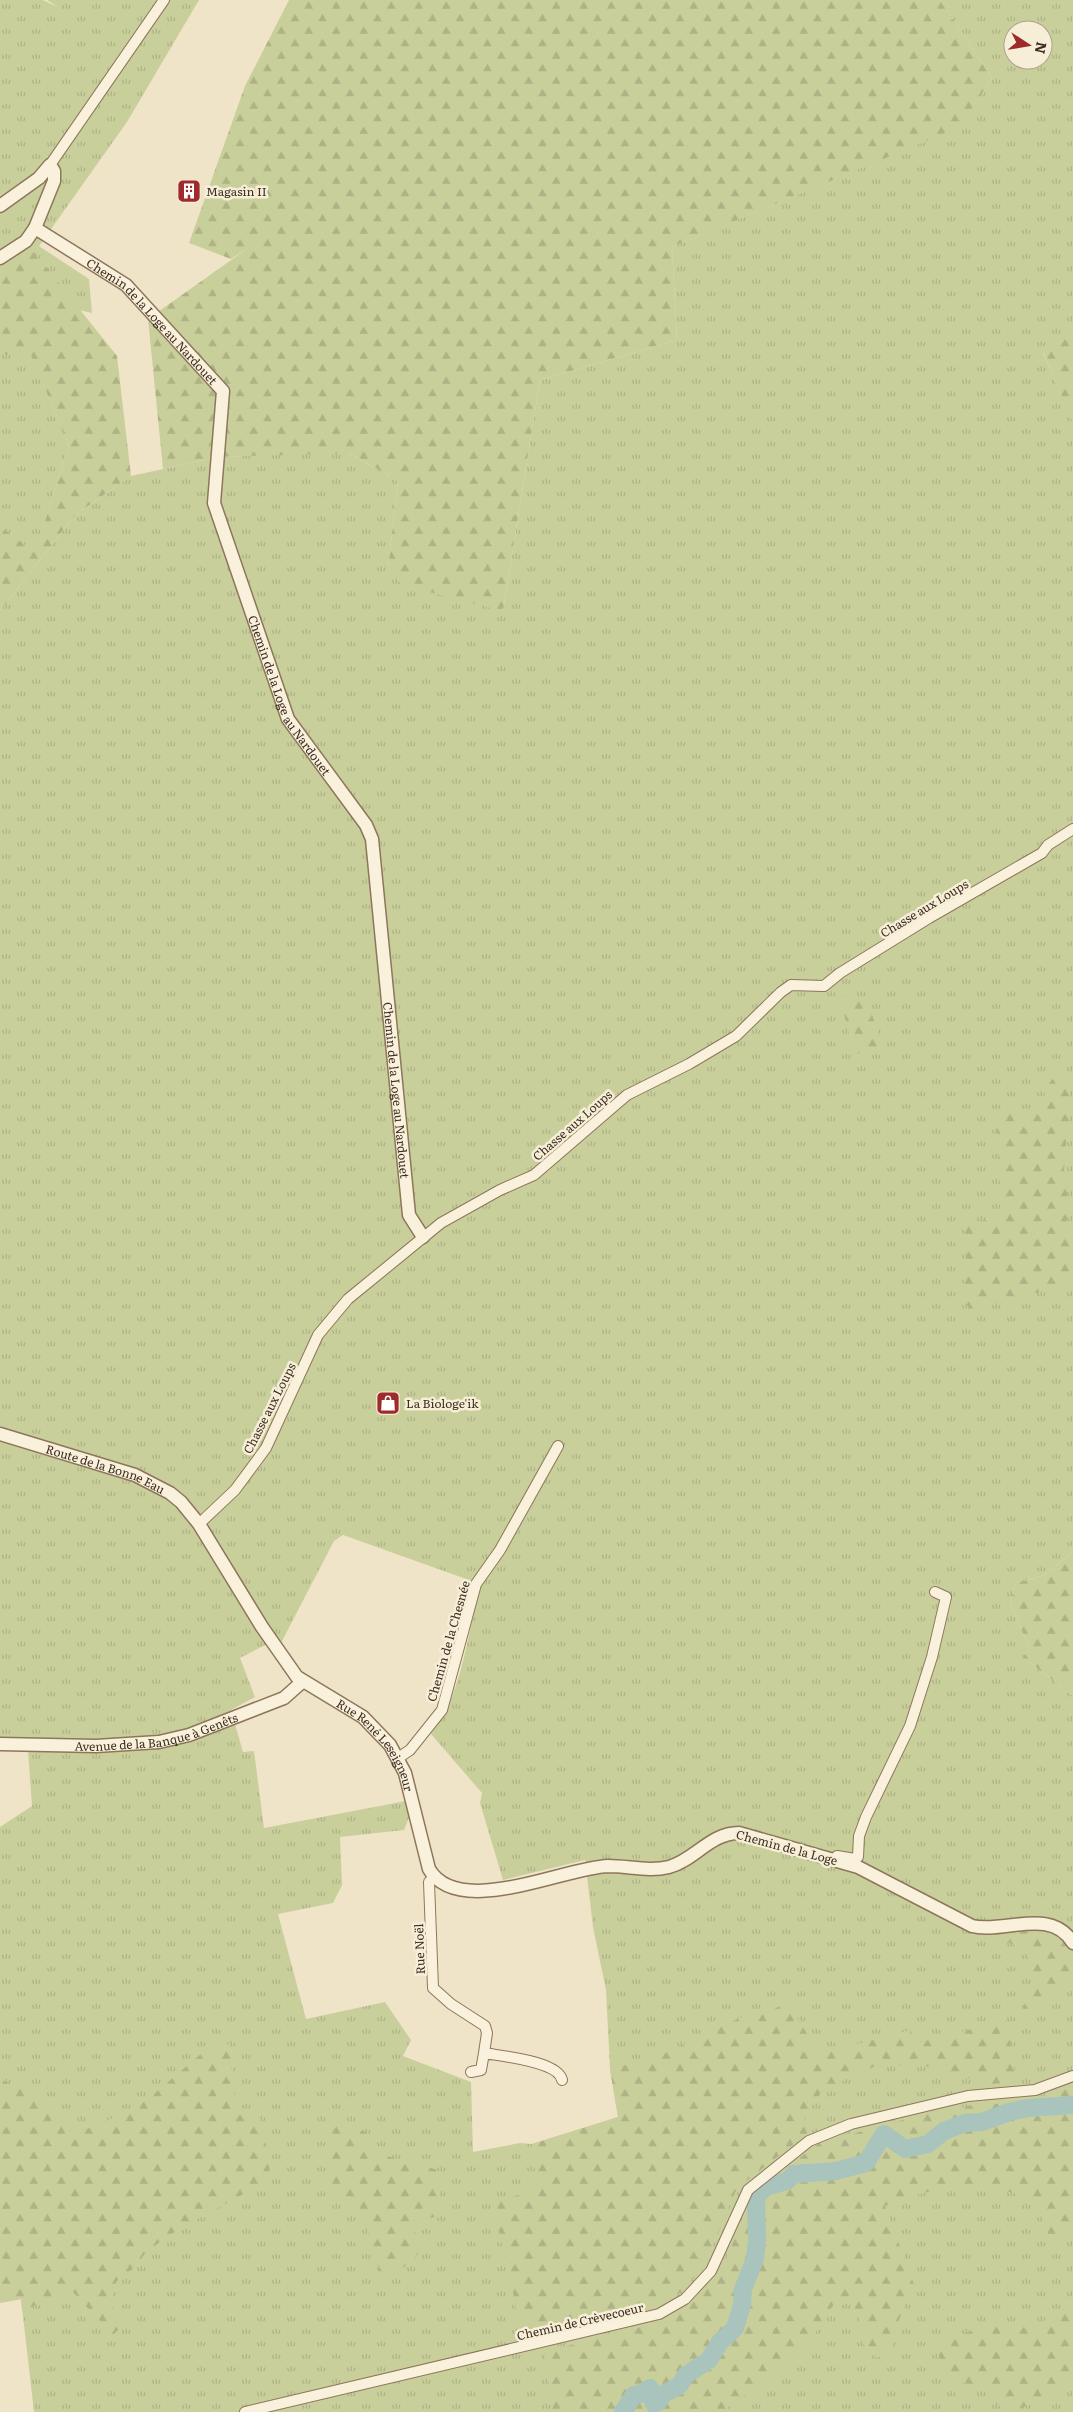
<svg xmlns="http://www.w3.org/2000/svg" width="1073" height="2412" font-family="Literata,serif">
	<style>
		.grass { fill: url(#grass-tufts); fill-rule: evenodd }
		.forest { fill: url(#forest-firs) }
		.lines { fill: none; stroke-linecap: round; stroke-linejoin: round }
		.river { stroke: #a9c4bc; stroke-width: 18 }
		.minor-casing { stroke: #8d765c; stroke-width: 12 }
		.tertiary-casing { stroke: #8d765c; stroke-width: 15 }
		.minor { stroke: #faf1dc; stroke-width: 10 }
		.tertiary { stroke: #faf1dc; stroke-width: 12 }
		.labels { text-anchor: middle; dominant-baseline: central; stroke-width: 5; stroke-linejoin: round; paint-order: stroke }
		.poi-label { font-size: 12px; fill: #3d2e20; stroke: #f7eed8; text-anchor: start }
		.street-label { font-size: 12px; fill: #3d2e20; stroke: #f7eed8 }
	</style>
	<defs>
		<pattern id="grass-tufts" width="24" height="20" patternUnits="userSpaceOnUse" patternTransform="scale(1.25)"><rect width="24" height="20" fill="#c9cf9b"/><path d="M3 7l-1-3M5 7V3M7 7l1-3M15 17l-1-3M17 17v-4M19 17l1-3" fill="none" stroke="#aeb285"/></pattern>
		<pattern id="forest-firs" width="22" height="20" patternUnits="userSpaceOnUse" patternTransform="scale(1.25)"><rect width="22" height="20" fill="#c9cf9b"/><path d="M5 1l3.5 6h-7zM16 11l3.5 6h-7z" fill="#aeb285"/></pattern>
	</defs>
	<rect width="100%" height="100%" fill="#f0e4c8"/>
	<path class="grass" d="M0,0h43l15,7 -11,-7h152l-72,122 -88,124 50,33 3,34 -92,-21z
		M940,0h133v335l-30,18 30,68v1130l-28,24 -29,8 -6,19 19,46 -6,9 50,39v716h-1039l-13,-113 -21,4v-476l32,-21 -4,-56 -28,1v-1140l75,-96 56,-39 87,-19 129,-5 51,29 -10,87 115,43 37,-231 137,-40 -5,-93 288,-121 32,-48zM1013,30h30v30h-30zM343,1535l126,45 10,9c-12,49 -17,105 -48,145l51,59 -2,10 23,77 82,-20 8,67 13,63 4,79 8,48 -86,27 -12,-1 -47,9 -2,-70 -68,-26 8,-16 -26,-38 -79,17 -28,-105 55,-11 9,-18 -2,-48 64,-7 6,-15 -4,-14 -142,27 -10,-77 -11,1 -12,-42 24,-13 -15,-39 27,-14 14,-1 53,-102z
		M0,354h31l38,91 -34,109 -35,-28z"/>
	<path class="forest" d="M289,0h651l52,78 -32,49 -288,120 5,93 -137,40 -37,231 -101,-26 -14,-17 10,-87 -49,-28 -131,4 -55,12 -15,-150 100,-71 -17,11 -42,-16 56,-157z
		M34,252l83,104 14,120 -56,39 -75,96v-85l35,27 34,-108 -38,-90 -31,-1v-75z
		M1073,335v86h-1l-29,-69z
		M839,996l27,2 18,50 -29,6z
		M1057,1075h5l9,3 -7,92 3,11v41l6,15v47l-103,25 -10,-13 8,-29 -4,-41 37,-10 -4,-89 6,-24h6l4,10c37,21 23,-25 44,-38z
		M1073,1551v145l-50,-39 6,-9 -19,-46 6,-19 29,-8z
		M1034,1930c14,3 34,8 39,24 0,6 0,17 0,23l-21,18 -33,21c13,-26 15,-36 7,-63l-14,-9 -21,-8z
		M788,2002l31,52 92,-24 2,14 94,-24 9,60 -27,5 -52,-18 -57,-3 -56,25 -20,27 3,18 -70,54 -33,79 -23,25 -36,18 -121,30 -32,-138 45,-12 -5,-46 86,-27 -8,-48 51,-14 83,-39h16z
		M229,2044l8,71 21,1 12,44 -1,18c-39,27 -85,43 -122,74 -5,4 -7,10 -12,15 -5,5 -14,9 -18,14 -10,14 -3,34 2,48l-6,6 -42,-45 -49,21 -1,-12 -16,3 -5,-30v-193l44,20 15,11 13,25 55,-23 21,-13 54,-46z
		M1073,2087v138l-16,14 -8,-2c-4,-11 -9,-27 -17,-35 -16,-16 -69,-15 -91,-12 -19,2 -38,9 -56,16l31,84 -9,11 -11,26 -4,19 -14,12 -13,-6 -3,-25 -10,-24 -16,-1 -15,19 -12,26 -87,65h-169l-8,-60 110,-29 31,-14 33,-33 34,-82 66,-51 91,-25 58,-12 67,-5z
		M334,2123l32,9 10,21 62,17 3,40 -5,7 -22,3 4,34c-9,13 -22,18 -37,22l-16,-56 -28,-19 -5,-13 -4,-34z
		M1073,2300v85l-61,27h-7l-21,-24 -36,-9 -13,-35 60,-21 19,7 30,-9z"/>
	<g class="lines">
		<path class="river" d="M623,2412l11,-17 6,-1 10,-6 4,16 4,-2 7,-9 14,-7 7,-11 23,-15 11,-18 15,-14 7,-23 1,-16 12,-30 2,-18 -1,-41 4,-8 8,-6 19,-5 7,-7 42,-3 30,-8 18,-29 21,15 23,-5 16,-13 21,-8 17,-1 27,-10 19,-4 45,-3"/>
		<g class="minor-casing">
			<path id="minor" d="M50,165l114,-165
				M199,1524l36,-34 31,-42 52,-113 30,-36 93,-76 59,-33 34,-15 93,-80 62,-31 47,-28 45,-44 10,-7 33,1 16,-13 89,-55 113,-65 6,-8 25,-16
				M398,1758l12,-8 32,-40 34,-126 24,-34 58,-104
				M837,1856l18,3 3,-2 1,-21 7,-19 44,-91 22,-69 14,-60 -11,-5
				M434,1878l-5,4 4,106 18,16 34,22 2,7 -3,20c16,3 74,8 78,27
				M471,2072l10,-2 3,-17
				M245,2412l414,-98 26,-15 26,-28 37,-81 61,-49 42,-17 117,-28 67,-6 38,-14"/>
		</g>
		<g class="tertiary-casing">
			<g id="tertiary">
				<path d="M0,206l39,-28 11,-13 4,6v10l-19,47 -9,13 -26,17"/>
				<path id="s1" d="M35,228l91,57 97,106 -9,112 74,216 78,106 6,14 37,376 14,22"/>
				<path id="s2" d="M0,1434l135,41 35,18 11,9 18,22 63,103 35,50 66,40 27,28 15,28 24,96c29,50 134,-1 179,-3 21,0 41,6 61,1 26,-7 41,-34 70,-34l119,34 114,59c31,8 79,-20 101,17"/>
				<path id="s3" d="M0,1744l96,2 63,-4 30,-7 95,-37 18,-16"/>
			</g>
		</g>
		<use href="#minor" class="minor"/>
		<use href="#tertiary" class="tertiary"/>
	</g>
	<defs>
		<g id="building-square" transform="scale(1.25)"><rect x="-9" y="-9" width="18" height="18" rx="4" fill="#9e2a2b" stroke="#f7eed8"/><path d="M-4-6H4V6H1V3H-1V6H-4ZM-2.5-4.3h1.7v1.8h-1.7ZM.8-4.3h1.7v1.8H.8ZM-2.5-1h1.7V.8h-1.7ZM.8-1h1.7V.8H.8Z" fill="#fff"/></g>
		<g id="shop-square" transform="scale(1.25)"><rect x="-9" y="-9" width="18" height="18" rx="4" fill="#9e2a2b" stroke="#f7eed8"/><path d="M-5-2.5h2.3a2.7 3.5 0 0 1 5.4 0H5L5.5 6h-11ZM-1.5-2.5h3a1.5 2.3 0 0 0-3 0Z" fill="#fff"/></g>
	</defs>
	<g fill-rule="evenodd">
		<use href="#building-square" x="189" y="191"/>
		<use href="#shop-square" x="388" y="1403"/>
	</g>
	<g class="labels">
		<g class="poi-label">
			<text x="206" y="191">Magasin II</text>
			<text x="406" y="1403">La Biologe'ik</text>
		</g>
		<g class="street-label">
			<text stroke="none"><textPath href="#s1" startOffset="151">Chemin de la Loge au Nardouet</textPath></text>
			<text stroke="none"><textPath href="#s1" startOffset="571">Chemin de la Loge au Nardouet</textPath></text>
			<text transform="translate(924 908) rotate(-31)">Chasse aux Loups</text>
			<text stroke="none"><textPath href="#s1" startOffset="991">Chemin de la Loge au Nardouet</textPath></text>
			<text transform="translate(572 1125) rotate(-41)">Chasse aux Loups</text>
			<text transform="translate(269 1408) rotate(-63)">Chasse aux Loups</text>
			<text stroke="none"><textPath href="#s2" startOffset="111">Route de la Bonne Eau</textPath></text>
			<text transform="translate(448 1641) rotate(-74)">Chemin de la Chesnée</text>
			<text stroke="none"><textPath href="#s3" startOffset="158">Avenue de la Banque à Genêts</textPath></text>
			<text stroke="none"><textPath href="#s2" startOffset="512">Rue René Leseigneur</textPath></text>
			<text transform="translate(787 1847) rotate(15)">Chemin de la Loge</text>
			<text transform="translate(419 1949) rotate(-92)">Rue Noël</text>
			<text transform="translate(580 2321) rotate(-13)">Chemin de Crèvecoeur</text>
		</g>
	</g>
	<g transform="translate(1028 45) rotate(102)"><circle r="24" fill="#f7eed8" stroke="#ada18e"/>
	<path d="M0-4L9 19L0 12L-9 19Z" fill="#9e2a2b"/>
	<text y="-8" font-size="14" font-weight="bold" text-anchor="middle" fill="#3d2e20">N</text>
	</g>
</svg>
